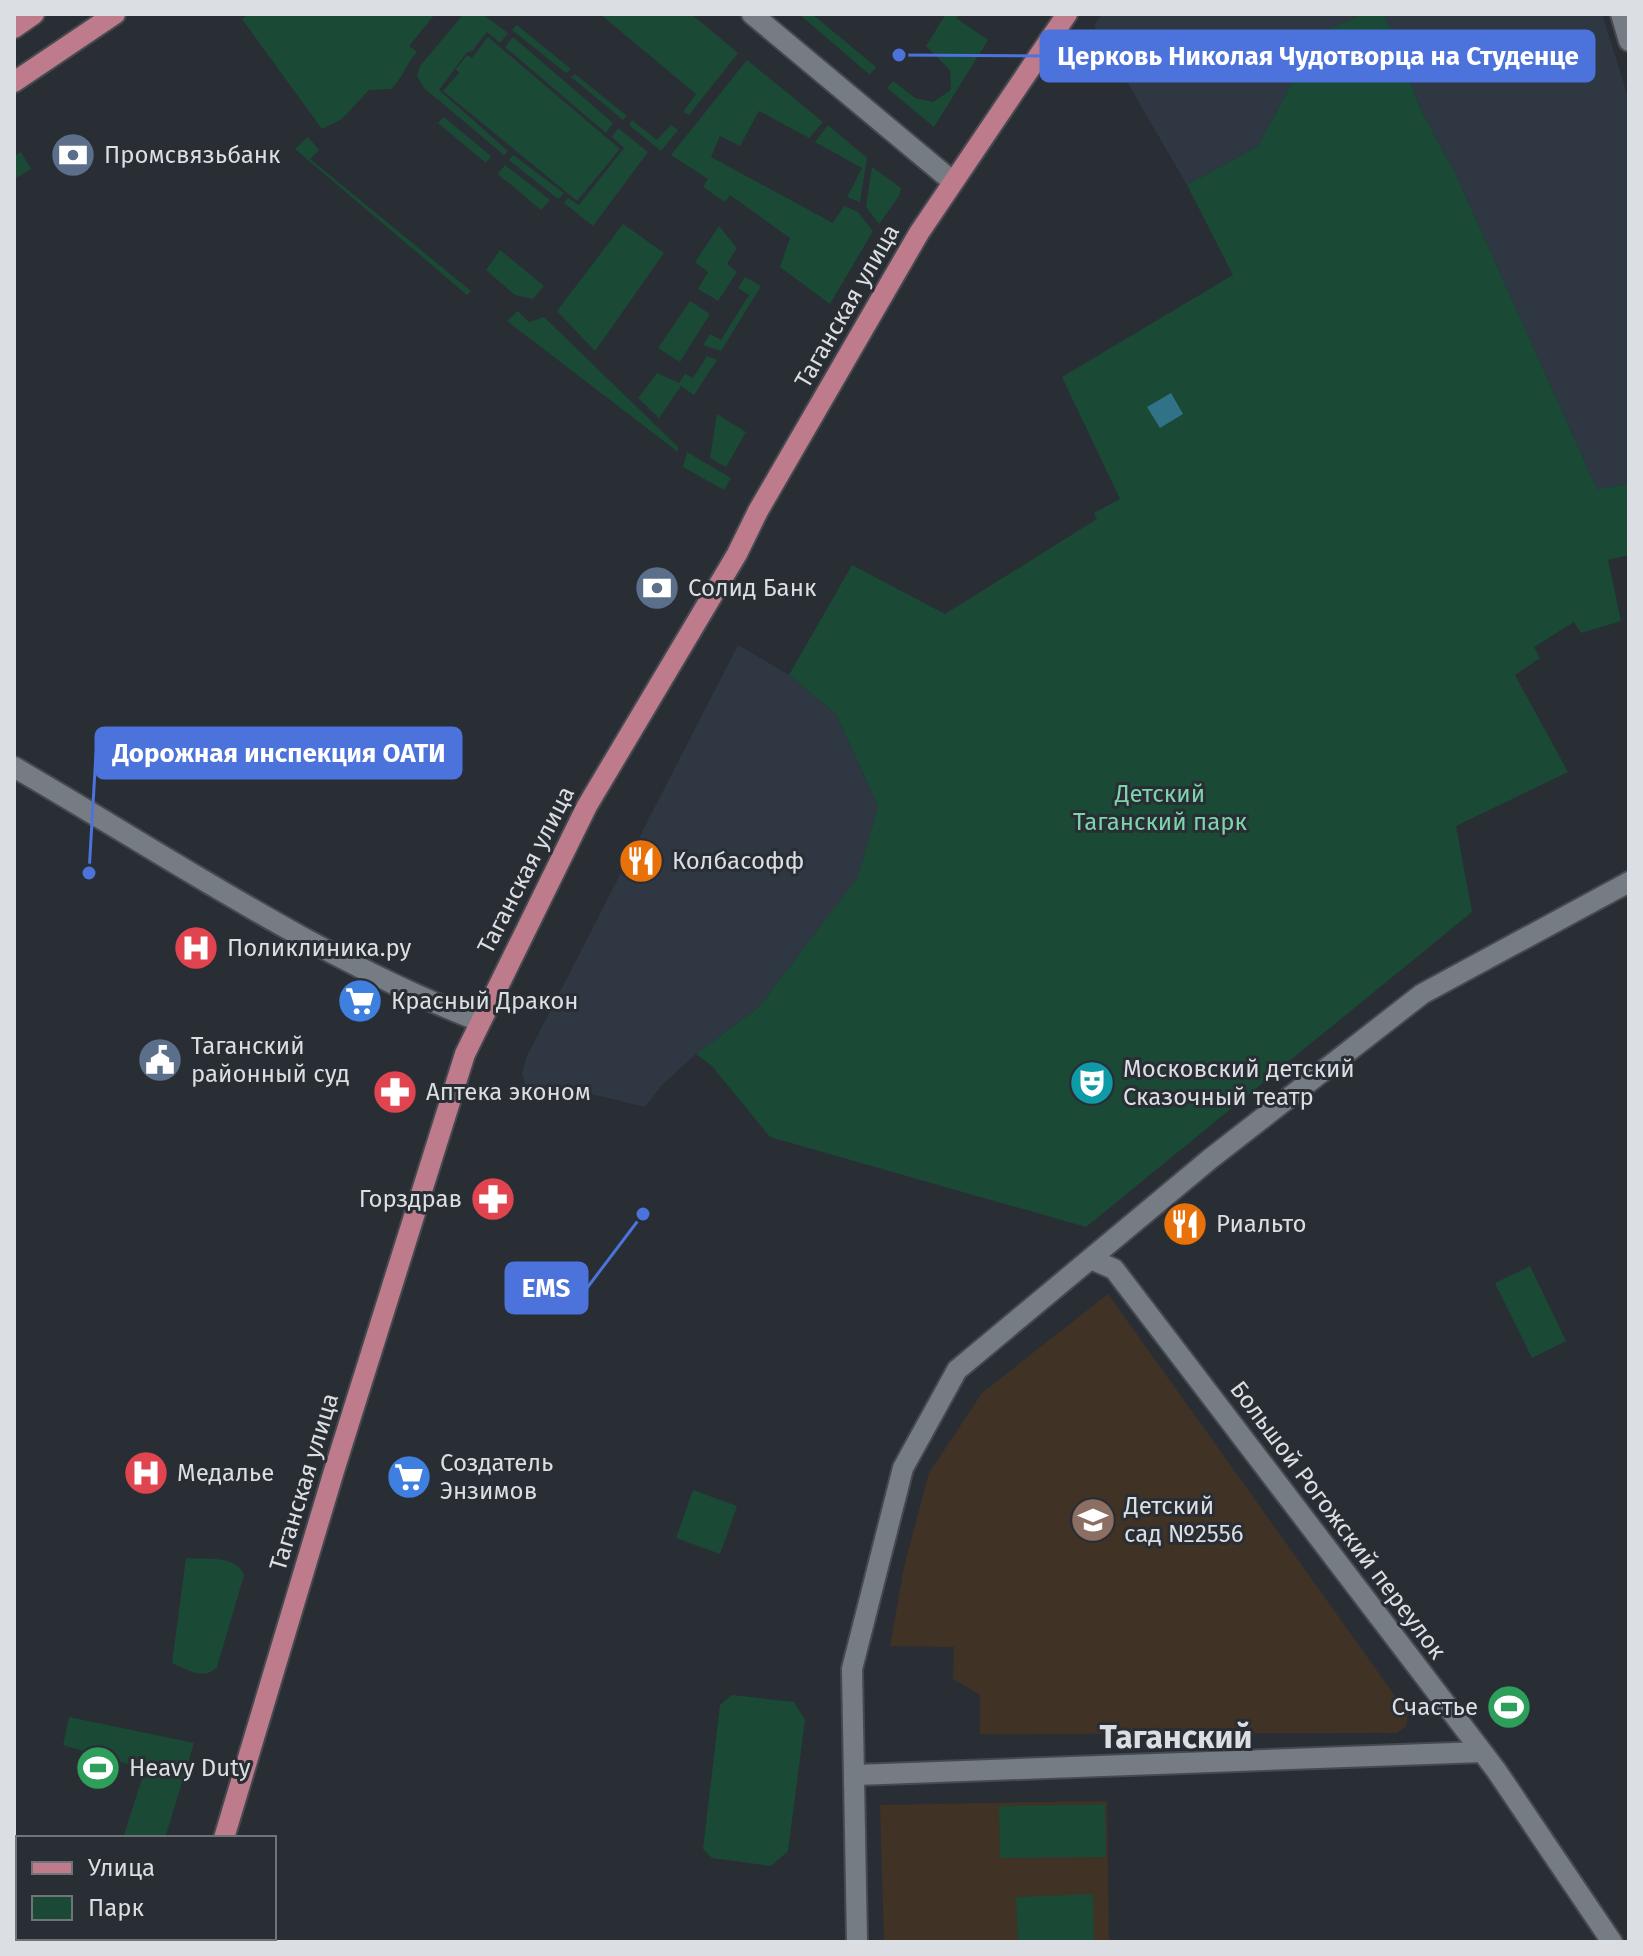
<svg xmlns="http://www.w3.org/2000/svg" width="1643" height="1956" font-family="'Fira Sans',sans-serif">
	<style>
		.built { fill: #2e3742 }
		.education { fill: #403225 }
		.green { fill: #1a4935 }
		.water { fill: #317287 }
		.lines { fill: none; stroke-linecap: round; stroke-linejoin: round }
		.minor-casing { stroke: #464a50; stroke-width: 24 }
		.tertiary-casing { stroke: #464a50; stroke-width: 24 }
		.primary-casing { stroke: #464a50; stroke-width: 24 }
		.minor { stroke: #767c84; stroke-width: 20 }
		.tertiary { stroke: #767c84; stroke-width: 20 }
		.primary { stroke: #be7b8b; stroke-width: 20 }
		.labels { text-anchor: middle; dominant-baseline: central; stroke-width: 6; stroke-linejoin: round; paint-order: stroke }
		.poi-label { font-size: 24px; fill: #dbdee3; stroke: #292e34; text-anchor: start }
		.street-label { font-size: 24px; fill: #dbdee3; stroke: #292e34 }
		.park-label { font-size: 24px; fill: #7dd4ac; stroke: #292e34 }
		.district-label { font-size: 32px; font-weight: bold; fill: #dbdee3; stroke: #292e34 }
		.leader { fill: none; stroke: #4c72db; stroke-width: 3 }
		.callout-dot { fill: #4c72db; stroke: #292e34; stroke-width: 3 }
		.callout { fill: #4c72db; stroke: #4c72db; stroke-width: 3 }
		.callout-label { font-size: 26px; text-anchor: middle; font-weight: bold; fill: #fff }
	</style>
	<rect width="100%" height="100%" fill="#292e34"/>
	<path class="built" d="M1102,14h262l-56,24v15l-50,93 -71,39 -93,-160z
		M1384,14h218l27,86v384l-32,5 -141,-314 -35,-65z
		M738,645l51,30 47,39 42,92 -20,72 -99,129 -63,47 -34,31 -17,22 -66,-16 -45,-1 -9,-6 -3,-12 5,-16z"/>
	<path class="education" d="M1108,1294l300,420 -2,12 -9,7 -417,1v-39l-27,-16 1,-32 -64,-1 14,-79 25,-94 53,-80z
		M1107,1801l2,141h-225l-4,-137z"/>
	<path class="green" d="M249,14h186l-26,32 8,6c-13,14 -11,22 -26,37l-22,1 -27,29 -20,10 -80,-110z
		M482,14l26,19 -8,10 -13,-11 -15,19 -5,1 -28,38 69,61 -4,4 -80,-67 -7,-12 3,-10 42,-50z
		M600,14h91l47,39 -49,62 -6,-3 13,-18z
		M799,14h13l64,53 -6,8z
		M946,14h12l-2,4 32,22 -54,87 -47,-39 6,-7 22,17 18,4 18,-12 -1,-20 -24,-24z
		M1364,14h20l37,96 35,65 141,314 32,-5v71l-21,5 13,61 -40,12 -7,-11 -40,25 6,11 -25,17 53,97 -112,54 16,86 -386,315 -316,-90 -58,-71 -16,-12 63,-47 99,-130 20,-71 -42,-92 -47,-39 63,-110 93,49 152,-95 -3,-6 26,-14 -58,-122 171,-102 -46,-90 71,-39 50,-93v-15z
		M517,25l54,44 -5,4 -54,-43z
		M488,37l132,112 -43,52 -134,-110 16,-18 -3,-4 11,-14 5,3z
		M513,37l100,86 -7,10 -101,-86z
		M747,60l76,62 -14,16 -50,-27 -19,35 -20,-10 -9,21 122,66 11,-17 14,6 15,19 -43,73 -50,-37 10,-29 -60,-43 -5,7 -22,-15 5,-8 -37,-24z
		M575,74l52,42 -4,4 -52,-43z
		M444,117l47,39 -5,7 -48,-40z
		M632,120l25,20 14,-15 7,5 -17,21 -32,-26z
		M828,125l39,33 -7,44 -13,-5 15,-29 -47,-26z
		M618,128l30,24 -55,74 -29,-23 4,-5 11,7 45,-57 -12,-11z
		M308,137l11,13 -9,9 161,132 -4,4 -172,-146z
		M21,152l10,17 -17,10v-23z
		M513,155l51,38 -6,6 -49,-39z
		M505,165l45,35 -9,10 -43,-36z
		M872,167l29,21 -2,8 -20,28 -13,-17z
		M623,224l41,29 -69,98 -38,-40z
		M719,226l18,22 -10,16 10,8 -19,29 -20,-12 10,-17 -13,-10z
		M500,250l44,36 -11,13 -18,-4 -29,-25z
		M745,277l16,9 -40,65 -18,-6 7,-11 11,6 28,-45 -11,-7z
		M690,301l20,13 -30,48 -22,-14z
		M518,311l11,11 15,-5 134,130v5l-171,-131z
		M707,356l10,4 -23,35 -13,-9 -22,32 -21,-20 19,-25 22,10 6,-9 8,4z
		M717,414l29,18 -20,35 -16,-9z
		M687,452l44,26 -7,12 -41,-23z
		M1530,1266l36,75 -34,17 -37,-75z
		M693,1490l44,16 -17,48 -44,-16z
		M186,1558c20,2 49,-4 58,17l-27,92c-14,14 -29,3 -45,-4z
		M732,1695l62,7 11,18 -17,131 -17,15 -59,-8 -9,-9 17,-144z
		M69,1717l125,26 -29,95h-42l22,-69 -82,-24z
		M1105,1804l1,53 -106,1 -1,-52z
		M1093,1894l1,46 -76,2 -2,-45z"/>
	<path class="water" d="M1171,393l12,21 -23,14 -13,-21z"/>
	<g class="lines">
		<g class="minor-casing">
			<path id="minor" d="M752,14l200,167
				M14,767c152,88 301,190 465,254
				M1093,1260l21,9 382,501 116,172
				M856,1775l626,-23
				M857,1942l-5,-273 51,-201 54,-98 253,-211 212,-165 207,-112"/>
		</g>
		<g class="tertiary-casing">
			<path id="tertiary" d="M1621,14l8,27"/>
		</g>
		<g class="primary-casing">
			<path id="primary" d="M14,28l20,-14
				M14,82l101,-68
				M224,1838l110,-367 131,-417 122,-248 150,-252 21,-43 161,-278 148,-219
				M193,1942l1,-4"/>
		</g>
		<use href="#minor" class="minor"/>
		<use href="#tertiary" class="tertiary"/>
		<use href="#primary" class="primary"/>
	</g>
	<defs>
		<g id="bank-disc" transform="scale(2.3)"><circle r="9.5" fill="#5c6f8a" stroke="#292e34"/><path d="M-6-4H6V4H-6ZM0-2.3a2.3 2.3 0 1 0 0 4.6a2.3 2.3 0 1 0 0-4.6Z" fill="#fff"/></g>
		<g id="restaurant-disc" transform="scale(2.3)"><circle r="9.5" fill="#e8710a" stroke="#292e34"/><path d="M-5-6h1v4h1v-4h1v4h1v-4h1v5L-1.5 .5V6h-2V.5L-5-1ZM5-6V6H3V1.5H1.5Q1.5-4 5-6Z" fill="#fff"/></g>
		<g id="hospital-disc" transform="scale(2.3)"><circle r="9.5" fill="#e0444e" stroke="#292e34"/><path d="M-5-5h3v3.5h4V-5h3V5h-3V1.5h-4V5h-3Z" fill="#fff"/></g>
		<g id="supermarket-disc" transform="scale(2.3)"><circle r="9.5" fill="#3f7fe0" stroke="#292e34"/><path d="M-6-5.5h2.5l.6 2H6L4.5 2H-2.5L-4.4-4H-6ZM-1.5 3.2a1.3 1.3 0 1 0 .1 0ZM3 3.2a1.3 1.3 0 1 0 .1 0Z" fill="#fff"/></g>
		<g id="civic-disc" transform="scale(2.3)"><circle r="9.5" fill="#5c6f8a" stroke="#292e34"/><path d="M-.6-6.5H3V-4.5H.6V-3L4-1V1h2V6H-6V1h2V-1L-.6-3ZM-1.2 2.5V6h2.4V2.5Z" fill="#fff"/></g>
		<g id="theatre-disc" transform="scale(2.3)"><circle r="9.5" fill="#0f9aa8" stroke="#292e34"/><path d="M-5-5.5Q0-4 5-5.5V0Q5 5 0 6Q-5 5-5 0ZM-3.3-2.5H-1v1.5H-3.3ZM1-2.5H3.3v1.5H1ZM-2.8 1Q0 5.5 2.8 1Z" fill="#fff"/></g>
		<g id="pharmacy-disc" transform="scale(2.3)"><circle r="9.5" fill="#e0444e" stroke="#292e34"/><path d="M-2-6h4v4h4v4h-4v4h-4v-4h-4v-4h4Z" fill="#fff"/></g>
		<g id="school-disc" transform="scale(2.3)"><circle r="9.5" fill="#8d6e63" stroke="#292e34"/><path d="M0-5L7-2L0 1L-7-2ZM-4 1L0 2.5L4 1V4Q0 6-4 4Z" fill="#fff"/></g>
		<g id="stadium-disc" transform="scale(2.3)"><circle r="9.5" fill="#2e9e5b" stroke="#292e34"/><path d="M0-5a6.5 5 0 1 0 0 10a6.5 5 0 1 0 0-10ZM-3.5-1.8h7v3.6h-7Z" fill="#fff"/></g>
	</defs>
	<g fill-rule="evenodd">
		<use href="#bank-disc" x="73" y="155"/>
		<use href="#bank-disc" x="657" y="588"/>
		<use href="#restaurant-disc" x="641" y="861"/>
		<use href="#hospital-disc" x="196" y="948"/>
		<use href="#supermarket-disc" x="360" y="1001"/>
		<use href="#civic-disc" x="160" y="1060"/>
		<use href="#theatre-disc" x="1092" y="1083"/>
		<use href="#pharmacy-disc" x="395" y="1092"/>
		<use href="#pharmacy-disc" x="493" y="1199"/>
		<use href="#restaurant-disc" x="1185" y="1224"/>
		<use href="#hospital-disc" x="146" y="1473"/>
		<use href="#supermarket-disc" x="409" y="1477"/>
		<use href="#school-disc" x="1093" y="1520"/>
		<use href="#stadium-disc" x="1509" y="1707"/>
		<use href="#stadium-disc" x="98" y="1768"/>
	</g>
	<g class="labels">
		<g class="poi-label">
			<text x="104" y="155">Промсвязьбанк</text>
			<text x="688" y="588">Солид Банк</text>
			<text x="672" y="861">Колбасофф</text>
			<text x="227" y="948">Поликлиника.ру</text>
			<text x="391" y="1001">Красный Дракон</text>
			<text x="191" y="1046">Таганский<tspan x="191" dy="28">районный суд</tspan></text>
			<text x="1123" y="1069">Московский детский<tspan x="1123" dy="28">Сказочный театр</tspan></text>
			<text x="426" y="1092">Аптека эконом</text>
			<text x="462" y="1199" text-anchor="end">Горздрав</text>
			<text x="1216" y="1224">Риальто</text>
			<text x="440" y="1463">Создатель<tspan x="440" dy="28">Энзимов</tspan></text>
			<text x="177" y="1473">Медалье</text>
			<text x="1124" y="1506">Детский<tspan x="1124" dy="28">сад №2556</tspan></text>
			<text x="1478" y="1707" text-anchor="end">Счастье</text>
			<text x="129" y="1768">Heavy Duty</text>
		</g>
		<g class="street-label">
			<text transform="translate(847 306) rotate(-60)">Таганская улица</text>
			<text transform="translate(526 870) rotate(-63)">Таганская улица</text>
			<text transform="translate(304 1482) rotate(-73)">Таганская улица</text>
			<text transform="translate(1338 1520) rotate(53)">Большой Рогожский переулок</text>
		</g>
		<g class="park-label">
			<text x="1160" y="794">Детский<tspan x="1160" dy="28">Таганский парк</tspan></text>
		</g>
		<g class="district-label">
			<text x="1176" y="1737">Таганский</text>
		</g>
	</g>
	<path class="leader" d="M899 55L1041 56M89 873L96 753M643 1214L587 1288"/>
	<g class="callout-dot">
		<circle cx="899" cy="55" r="8"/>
		<circle cx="89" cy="873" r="8"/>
		<circle cx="643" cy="1214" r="8"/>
	</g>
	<g class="callout">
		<rect x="1041" y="31" width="553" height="50" rx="8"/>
		<rect x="96" y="728" width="365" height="50" rx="8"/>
		<rect x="506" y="1263" width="81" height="50" rx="8"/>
	</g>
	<g class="callout-label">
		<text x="1318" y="65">Церковь Николая Чудотворца на Студенце</text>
		<text x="279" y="762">Дорожная инспекция ОАТИ</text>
		<text x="546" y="1297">EMS</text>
	</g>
	<rect width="1643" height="1956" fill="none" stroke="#dbdee3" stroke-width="32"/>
	<rect x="16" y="1836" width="260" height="104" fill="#292e34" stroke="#70747a" stroke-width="2"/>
	<rect x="32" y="1862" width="40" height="12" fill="#be7b8b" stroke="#70747a" stroke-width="2"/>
	<text x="88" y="1876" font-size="24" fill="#dbdee3">Улица</text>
	<rect x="32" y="1896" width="40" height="24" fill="#1a4935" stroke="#70747a" stroke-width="2"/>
	<text x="88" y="1916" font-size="24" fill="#dbdee3">Парк</text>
</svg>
